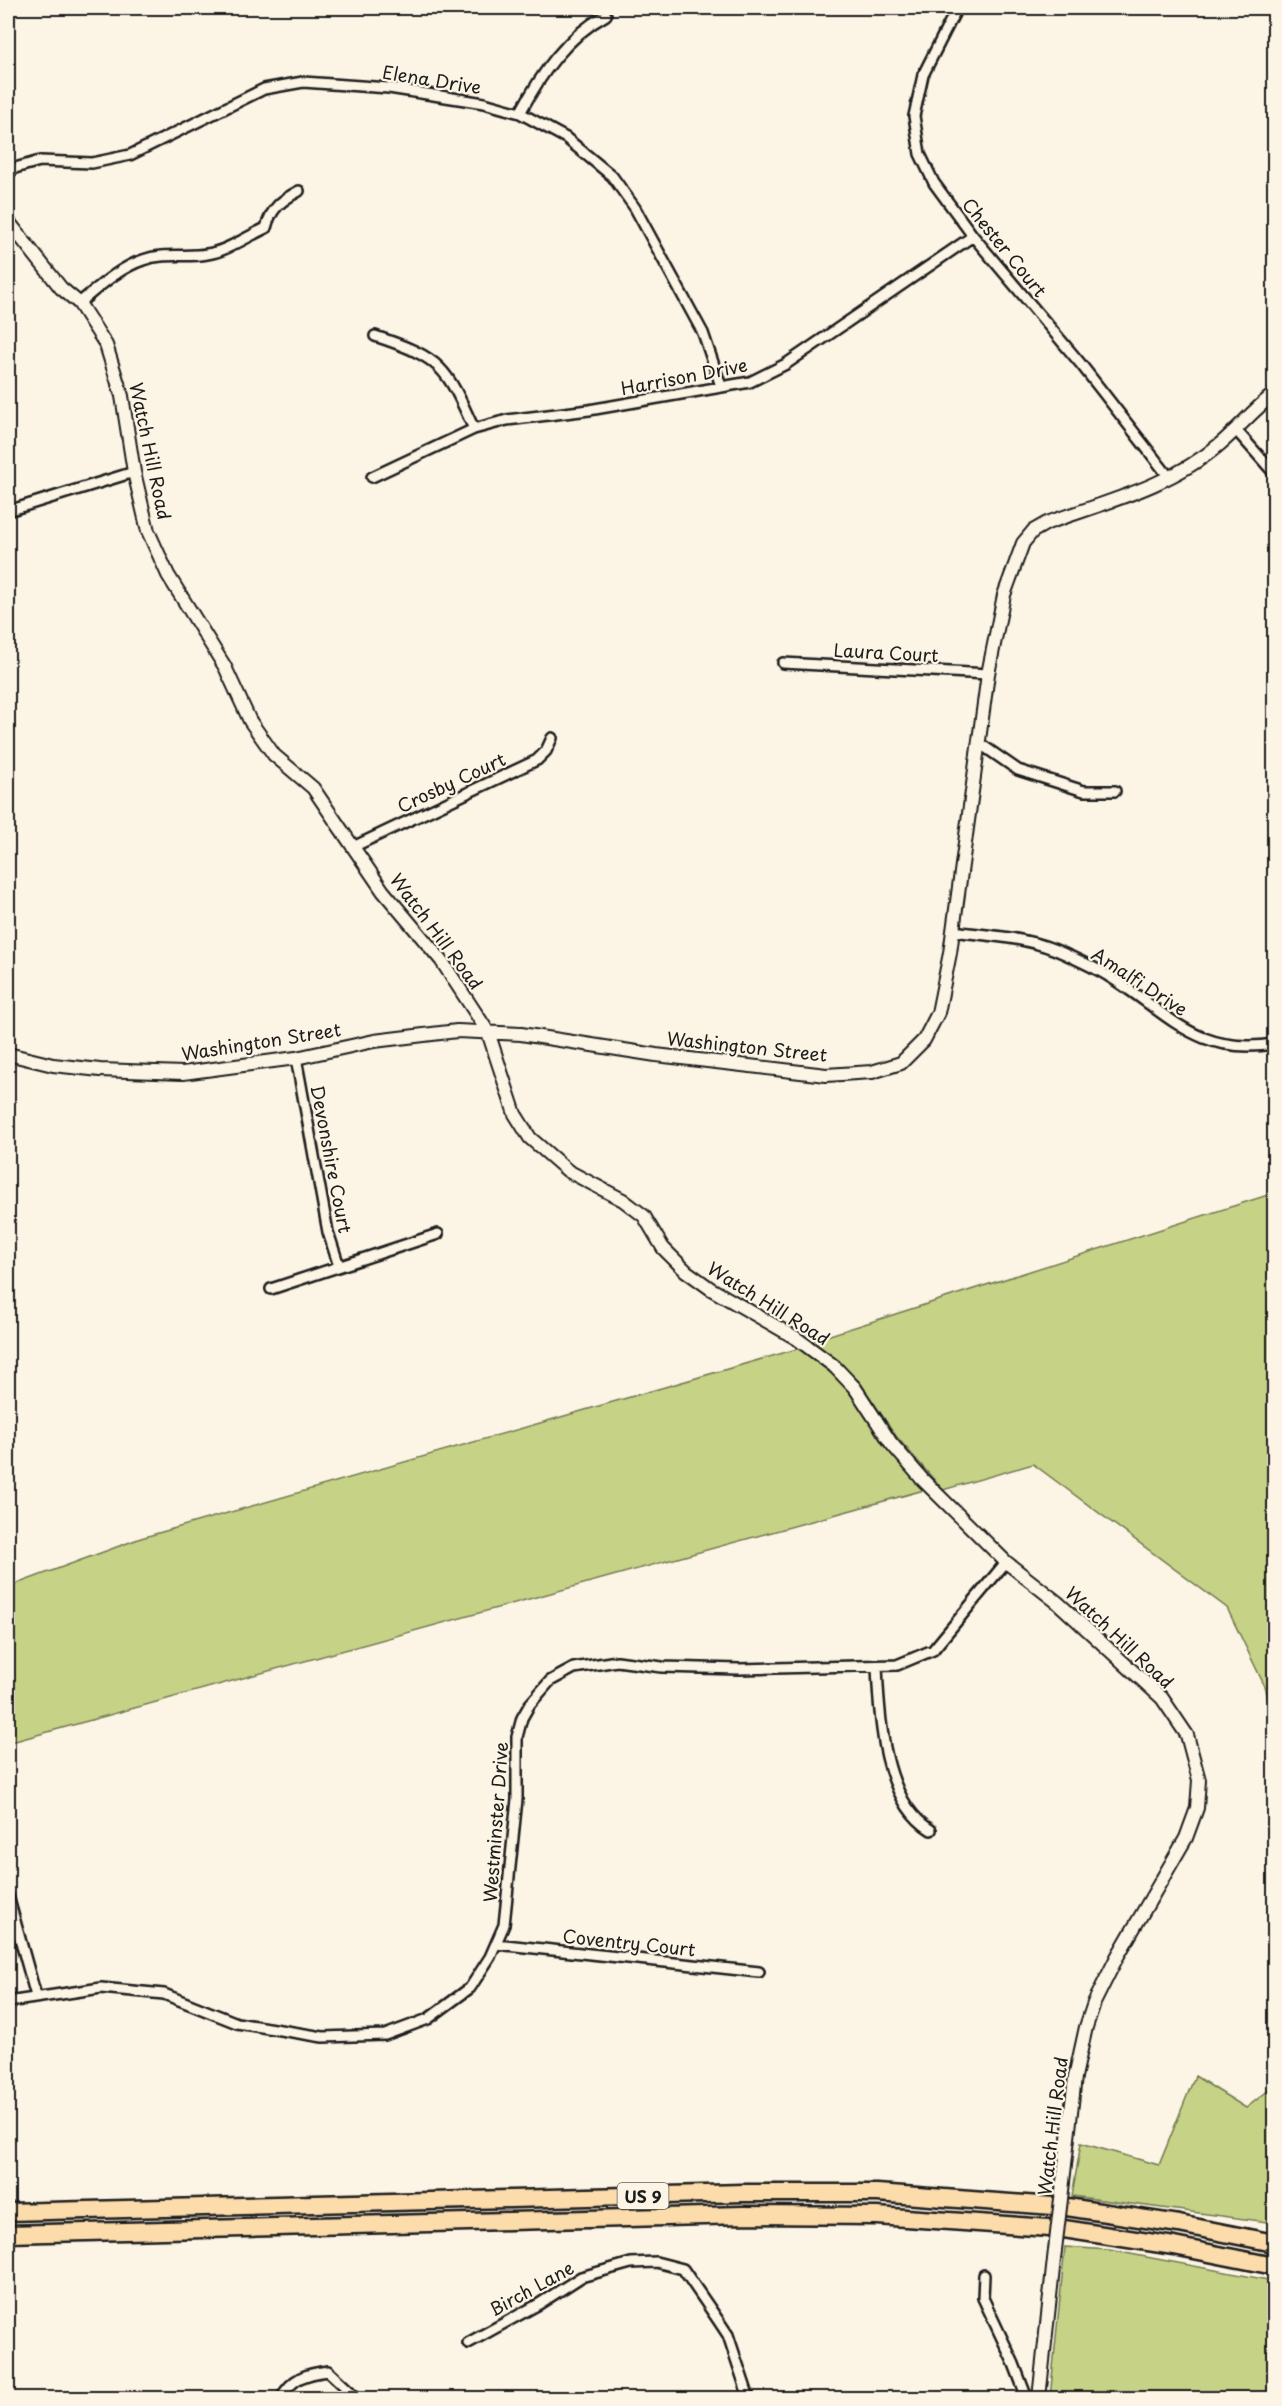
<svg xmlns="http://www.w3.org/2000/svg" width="1282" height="2406" font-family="'Playpen Sans',sans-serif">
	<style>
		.green { fill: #c6d286; stroke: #717751; stroke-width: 1.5 }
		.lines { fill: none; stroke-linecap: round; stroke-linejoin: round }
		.minor-casing { stroke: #1c1c1c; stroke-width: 14 }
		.tertiary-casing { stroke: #1c1c1c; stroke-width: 16 }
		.motorway-casing { stroke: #1c1c1c; stroke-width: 21 }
		.minor { stroke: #fcf5e5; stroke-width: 9 }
		.tertiary { stroke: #fcf5e5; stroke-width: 12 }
		.motorway { stroke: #fddcac; stroke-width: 16 }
		.tertiary-bridge-casing { stroke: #1c1c1c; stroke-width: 16; stroke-linecap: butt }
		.tertiary-bridge { stroke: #fcf5e5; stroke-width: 12 }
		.labels { text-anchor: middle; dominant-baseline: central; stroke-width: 4.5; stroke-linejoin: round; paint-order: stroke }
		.shield { fill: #fcf5e5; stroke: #5f5d58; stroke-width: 1.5 }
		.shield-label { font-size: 16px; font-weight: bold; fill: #1c1c1c }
		.street-label { font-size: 18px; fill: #1c1c1c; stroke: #fcf5e5 }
	</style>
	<rect width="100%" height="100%" fill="#fcf5e5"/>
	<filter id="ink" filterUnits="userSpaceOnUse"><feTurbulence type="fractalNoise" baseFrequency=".0167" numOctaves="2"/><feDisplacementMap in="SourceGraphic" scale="12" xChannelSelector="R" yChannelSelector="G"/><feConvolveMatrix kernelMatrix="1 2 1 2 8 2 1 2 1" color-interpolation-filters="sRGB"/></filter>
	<g filter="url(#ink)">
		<path class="green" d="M1274,1193v542l-8,-46 -39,-81 -194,-144 -90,26 -47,-54 -37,-55 -48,-40z
			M800,1348l44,36 48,71 32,35 -916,253v-156l133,-49z
			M1195,2076l51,32 28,-22v137l-202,-27 9,-53 78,22z
			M1065,2247l44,3 165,31v117h-224z"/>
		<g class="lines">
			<g class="minor-casing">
				<path id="minor" d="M957,8l-34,67 -9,41 6,38 14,29 39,53 107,127 89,114
					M520,113c21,-39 46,-76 86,-98
					M8,174l7,-6 25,-7 52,2 38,-8 134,-66 39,-7 86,6 95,15 36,10 46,25 46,38 23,32 68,125 18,53
					M79,303c20,-16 40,-35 64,-43 21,-8 43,-2 64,-6 20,-3 41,-18 59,-26 5,-20 16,-28 33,-37
					M375,336c67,22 71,31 99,93
					M1235,429l39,44
					M372,477l102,-48 33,-9 82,-10 161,-28 36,-18 187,-128
					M8,511l126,-39
					M783,663l205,11
					M979,743l39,27 66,21h31
					M355,846l182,-86 9,-9 6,-13
					M953,931c37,5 77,6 112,23 15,7 31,14 45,23 60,37 86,79 164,67
					M296,1058l32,174 11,34
					M271,1289l167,-55
					M877,1666c2,50 6,135 54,164
					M8,1896l28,100
					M496,1944l263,28
					M8,2002l93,-14 63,6 73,29 86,14 62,-2 43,-16 42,-31 20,-31 14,-32 13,-126v-62l5,-19 8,-14 20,-23 24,-13 43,-7 45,6 77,2 158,-4 36,-15 73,-88
					M984,2275l-1,23 31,66 13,34
					M468,2343l71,-39 42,-27 50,-14 25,-1 27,7 35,51 10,15 21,63
					M281,2398c11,-20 24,-24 47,-27l29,27"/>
			</g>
			<g class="tertiary-casing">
				<path id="tertiary" d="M8,221l53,67 18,15 27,42 16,51 12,76 14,59 20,44 57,92 25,54 24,34 39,33 70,103 58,69 47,72 27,82 15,24 38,33 55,29 21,16 19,32 23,23 25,18 85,49 38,28 21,22 36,55 31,36 84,83 51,40 105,96 25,37 12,45 -2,28 -11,30 -69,119 -23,46 -8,24 -11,50 -12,105
					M8,1054l45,11 47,5 83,3 113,-15 78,-17 83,-10 64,3 135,21 170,20 46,-3 29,-9 23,-23 14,-27 12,-60 38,-279 16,-79 19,-52 10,-12 14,-8c59,-21 124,-37 173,-79 19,-16 34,-35 54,-50
					M1039,2398l16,-148"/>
			</g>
			<g class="motorway-casing">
				<path id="motorway" d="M8,2212l735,-19h134l190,14 112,17 95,19
					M8,2234l735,-19 134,1 187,13 110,17 100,20"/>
			</g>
			<use href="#minor" class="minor"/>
			<use href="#tertiary" class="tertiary"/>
			<use href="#motorway" class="motorway"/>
			<g class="tertiary-bridge-casing">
				<path id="tertiary-bridge" d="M1055,2250l8,-68"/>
			</g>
			<use href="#tertiary-bridge" class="tertiary-bridge"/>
		</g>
	</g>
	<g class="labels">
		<rect class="shield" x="617.5" y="2183" width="51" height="26" rx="4.5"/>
		<g class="shield-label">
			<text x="643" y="2196">US 9</text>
		</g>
		<g class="street-label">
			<text transform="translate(432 79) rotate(9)">Elena Drive</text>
			<text transform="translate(1005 247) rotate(51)">Chester Court</text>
			<text transform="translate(684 376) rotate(-11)">Harrison Drive</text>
			<text transform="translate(151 451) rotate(78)">Watch Hill Road</text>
			<text transform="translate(886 652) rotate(3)">Laura Court</text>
			<text transform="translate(451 782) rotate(-25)">Crosby Court</text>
			<text transform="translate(437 931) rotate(53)">Watch Hill Road</text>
			<text transform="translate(1140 981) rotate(33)">Amalfi Drive</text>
			<text transform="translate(261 1041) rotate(-9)">Washington Street</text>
			<text transform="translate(747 1046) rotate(6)">Washington Street</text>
			<text transform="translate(332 1159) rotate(79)">Devonshire Court</text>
			<text transform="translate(769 1303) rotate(32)">Watch Hill Road</text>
			<text transform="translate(1120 1637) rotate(43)">Watch Hill Road</text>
			<text transform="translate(495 1822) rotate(-86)">Westminster Drive</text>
			<text transform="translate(629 1942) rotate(6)">Coventry Court</text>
			<text transform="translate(1052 2126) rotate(-83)">Watch Hill Road</text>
			<text transform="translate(531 2288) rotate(-29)">Birch Lane</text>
		</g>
	</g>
	<rect width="1282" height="2406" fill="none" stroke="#fcf5e5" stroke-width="30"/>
	<rect x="15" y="15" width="1252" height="2376" fill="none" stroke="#1c1c1c" stroke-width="2" filter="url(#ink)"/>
</svg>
